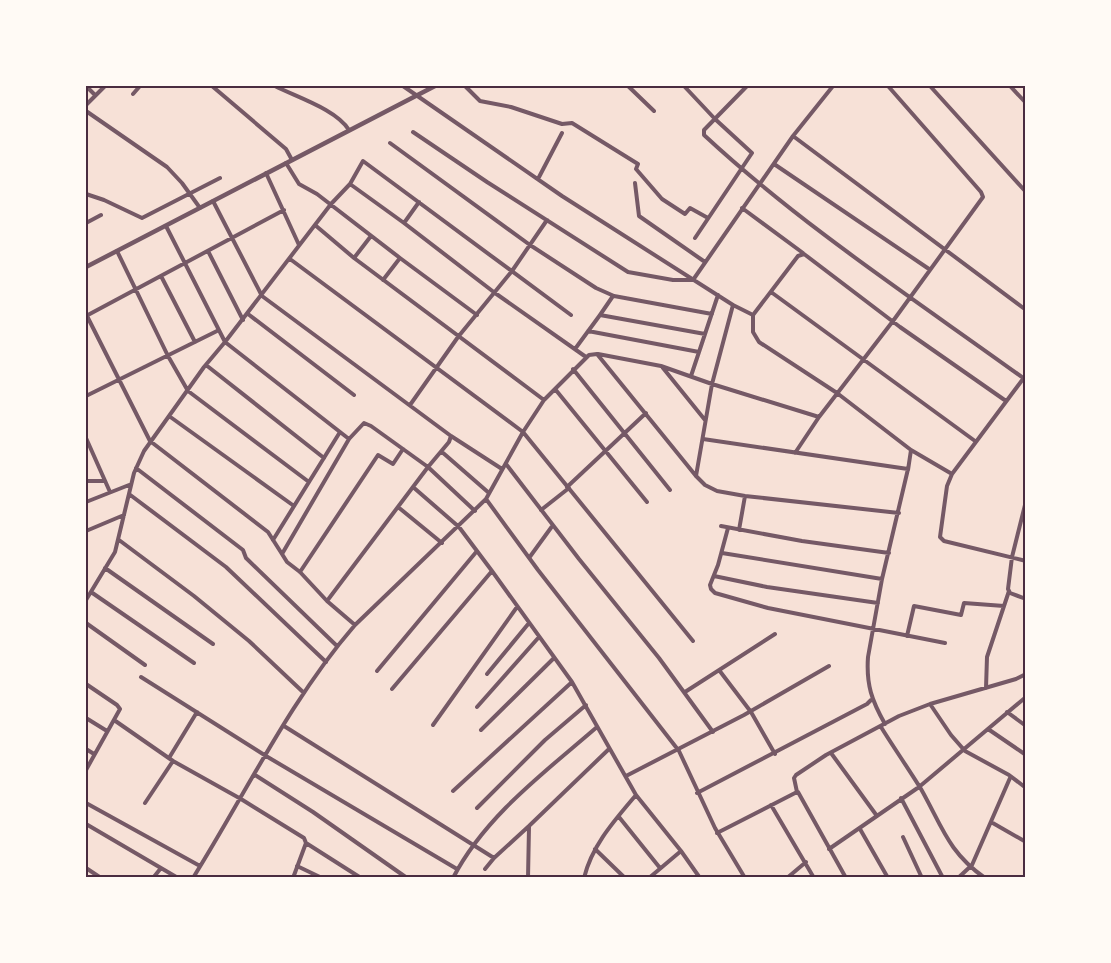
<svg xmlns="http://www.w3.org/2000/svg" width="1111" height="963" font-family="Bitter,serif">
	<style>
		.lines { fill: none; stroke-linecap: round; stroke-linejoin: round }
		.minor { stroke: #755966; stroke-width: 4 }
		.tertiary { stroke: #755966; stroke-width: 4.5 }
		.neatline { fill: none; stroke: #4a2c40; stroke-width: 2 }
	</style>
	<rect width="100%" height="100%" fill="#f7e1d7"/>
	<g class="lines">
		<path class="minor" d="M86,86l9,9
			M212,86l74,63 6,11
			M275,86c21,11 61,23 74,44
			M403,86l159,110 171,109 -21,79 -16,92
			M465,86l15,15 31,6 51,17 10,-1 66,41 -2,5 26,30 23,15 5,-6 18,10
			M628,86l26,25
			M684,86l31,33 37,34 -57,85
			M747,86l-43,44v5c98,91 213,166 322,245
			M930,86l96,106
			M1010,86l16,17
			M133,94l7,-8
			M86,105l19,-19
			M86,111l81,56 15,16 18,25
			M413,132l74,50 141,90 45,8h19
			M793,136l233,174
			M390,143l140,102 66,43 18,8 98,18
			M286,163l13,21 18,10 83,64
			M774,164l155,105
			M266,173l33,72
			M538,179l24,-46
			M635,183l4,33 66,46
			M350,184l54,39
			M86,194l18,6 38,18 78,-40
			M213,201l49,95 189,140 -2,6 -21,25 -101,134 28,24
			M419,202l-15,21 91,70 91,64
			M742,208l61,45
			M86,223l15,-8
			M315,225l39,33
			M371,236l-17,22 190,142
			M117,251l51,105 20,35 121,91
			M208,251l35,69
			M290,259l233,173 170,209
			M161,276l34,66
			M383,280l17,-22 77,57
			M693,280l100,-144 40,-50
			M771,292l204,149
			M733,305l20,10
			M86,314l64,127 118,91 14,22
			M248,314l106,81
			M600,315l13,-19
			M86,316l198,-106
			M588,331l111,21
			M575,349l25,-34 105,19
			M598,354l63,12 51,18 107,33
			M206,365l118,93
			M663,368l42,52
			M573,369l97,121
			M1026,375l-74,99 -5,12 -7,51 4,4 82,20
			M691,376l27,-81
			M555,389l92,113
			M86,396l131,-65
			M410,405l48,-68 54,-66 35,-51
			M169,416l125,90
			M451,436l51,33
			M86,438l24,54
			M349,439l-124,-97 106,-138 19,-20 13,-23 208,154
			M703,439l205,30 -26,110 -14,78c-2,28 4,44 17,67
			M442,452l47,41
			M795,453l24,-36 74,-96 90,-124 -2,-5 -93,-106
			M506,464l73,95 80,99 54,74
			M136,468l107,82 3,8 91,88
			M908,470l3,-20
			M952,474l-41,-24 -74,-57 -78,-51 -6,-10v-17l45,-59 6,-2 96,73 106,74
			M86,481h19
			M413,487l46,40 33,44 80,111 64,113 45,56 19,27
			M567,487l79,-74
			M129,494l97,73 100,95
			M486,499l52,71 141,181 36,77 30,50
			M1026,501l-14,56 -4,32 2,4 16,6
			M86,502l43,-17
			M398,507l44,36
			M541,510l28,-22
			M721,526l81,15 87,12
			M728,528l-10,37 -8,20 1,4 4,4 53,15 177,35
			M739,530l6,-34
			M86,531l38,-16
			M119,540l75,56 55,45 55,52
			M273,540l67,-108
			M722,553l160,26
			M529,558l24,-33
			M105,568l108,76
			M300,572l78,-117 15,9 10,-15
			M714,576l53,11 111,16
			M91,592l103,71
			M86,600l29,-48 19,-79 10,-22 60,-84 21,-25 -59,-116
			M327,601l-27,-29 -13,-10 -5,-8 67,-115 15,-16 7,3 57,41 47,44
			M86,623l59,42
			M907,636l7,-30 47,9 3,-12 40,3
			M719,670l32,42 24,42
			M377,671l100,-120
			M487,674l42,-51
			M141,677l125,79 191,113
			M86,684l31,21 3,4 -34,61
			M986,688l1,-31 22,-66
			M392,689l100,-118
			M685,692l90,-58
			M930,704l21,31 14,16 44,24 17,13
			M477,707l62,-70
			M1007,712l19,14
			M86,718l21,13
			M114,720l59,41
			M433,725l84,-118
			M284,726l210,132
			M881,727c13,21 27,41 40,62 21,37 27,63 64,89
			M988,729l38,26
			M481,730l73,-72
			M86,749l8,5
			M831,753l46,63
			M169,758l28,-46
			M255,775l58,37 94,66
			M626,776l118,-61 85,-49
			M453,791l119,-109
			M798,792l48,86
			M697,793l170,-89 4,-4
			M901,798l42,80
			M86,803l114,63
			M145,803l28,-42 68,38 63,39 2,5 55,35
			M771,805l43,73
			M477,808l68,-68 41,-35
			M619,817l41,51
			M991,822l35,20
			M86,824l92,54
			M860,829l28,49
			M717,833l80,-41 -3,-14 2,-3 30,-20 73,-39 31,-12 86,-25 10,-5
			M903,837l19,41
			M595,849l30,29
			M829,849l90,-62 107,-90
			M297,866l25,12
			M86,868l15,10
			M485,869l9,-11 35,-32 80,-77
			M153,878l8,-10
			M193,878c53,-85 97,-178 162,-253l131,-126 37,-67 21,-32 45,-45 8,-1 99,122 9,9 12,6 28,5 154,17
			M293,878l13,-35
			M453,878c32,-62 92,-106 144,-151
			M528,878l1,-51
			M584,878c8,-33 31,-58 52,-83
			M649,878l32,-27
			M787,878l19,-16
			M958,878l14,-13 38,-87"/>
		<path class="tertiary" d="M86,267l349,-181"/>
	</g>
	<rect width="1111" height="963" fill="none" stroke="#fffaf5" stroke-width="174"/>
	<rect x="87" y="87" width="937" height="789" class="neatline"/>
</svg>
